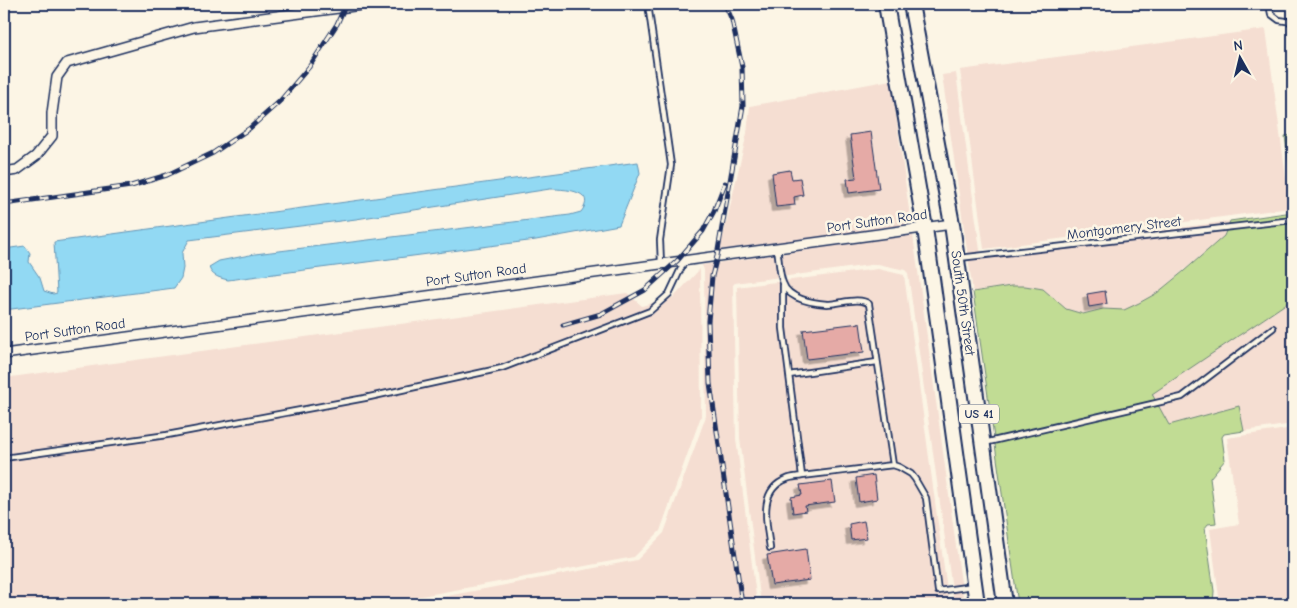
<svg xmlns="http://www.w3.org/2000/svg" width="1297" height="608" font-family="'Comic Neue',sans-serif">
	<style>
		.built { fill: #f5ded2 }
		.green { fill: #c1dc94; stroke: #6e8679 }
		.water { fill: #92d9f3; stroke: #6295b7 }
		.building { fill: #e5aaa6; stroke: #1b2f5e; filter: url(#shadow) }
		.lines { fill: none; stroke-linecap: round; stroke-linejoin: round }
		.service-casing { stroke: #1b2f5e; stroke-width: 8 }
		.minor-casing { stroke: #1b2f5e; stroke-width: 12 }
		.primary-casing { stroke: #1b2f5e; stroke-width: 18 }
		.service { stroke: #fcf5e5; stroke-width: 4.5 }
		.minor { stroke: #fcf5e5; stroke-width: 9 }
		.primary { stroke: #fcf5e5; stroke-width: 14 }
		.rail-casing { stroke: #1b2f5e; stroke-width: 5 }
		.rail { stroke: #fcf5e5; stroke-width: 3; stroke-dasharray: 9; stroke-linecap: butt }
		.labels { text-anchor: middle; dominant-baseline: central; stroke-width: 5; stroke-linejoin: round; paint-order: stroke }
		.shield { fill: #fcf5e5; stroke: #5e6a86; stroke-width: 1 }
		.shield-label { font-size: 12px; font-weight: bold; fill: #1b2f5e }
		.street-label { font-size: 14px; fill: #1b2f5e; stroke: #fcf5e5 }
	</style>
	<defs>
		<filter id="shadow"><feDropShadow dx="-4.5" dy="4.5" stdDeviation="0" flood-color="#0004"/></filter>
	</defs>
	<rect width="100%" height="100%" fill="#fcf5e5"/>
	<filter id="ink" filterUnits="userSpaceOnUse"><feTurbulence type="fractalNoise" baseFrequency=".02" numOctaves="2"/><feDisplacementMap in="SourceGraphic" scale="10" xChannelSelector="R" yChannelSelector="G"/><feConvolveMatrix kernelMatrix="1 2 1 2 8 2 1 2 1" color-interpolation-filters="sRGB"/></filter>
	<g filter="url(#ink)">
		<path class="built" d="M1266,29l24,179 -306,41 -24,-179z
			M956,73l24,177 2,3 2,1 246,-33 -6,15 -67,57 -18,10 -15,8 -21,-2 -20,5 -17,-5 -23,-20 -18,-3h-14l-38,6 -31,-217z
			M891,80l20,144 -191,26 27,-117 3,-27z
			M913,235l51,369h-10l-46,-331 -3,-3 -27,-6 -143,19 -2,2 3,154 21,165h-352l232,-44 27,-27 42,-117 -2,-146 -2,-5z
			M700,269l1,147 -41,115 -26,26 -256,47h-374v-226l623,-85 15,13 32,-9z
			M878,269l26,6 45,329h-188l-21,-166 -3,-151z
			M1293,299v125l-49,7 -5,-25 -70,19 -18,-31z
			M1293,428v176h-73l-10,-75 29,-5 -12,-86z"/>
		<path class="green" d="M1293,135v63l-8,-62z
			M1293,212v87l-141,95 17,31 70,-19 5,25 -20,3 -2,3 3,23 -15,18 6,45 -8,1 -3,4 9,63 -1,13h-195l-45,-312 38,-6h14l18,3 23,20 17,5 20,-5 21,1 15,-7 18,-10 27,-22 40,-35 6,-15z"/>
		<path class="water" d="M638,162l2,11 -21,52 -83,15 -308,40c-8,-2 -17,-4 -19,-13l10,-6 36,-7 315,-39 11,-3c17,-22 -18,-23 -31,-23l-194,30 -167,21 -7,13 1,15 -2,10 -7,10 -170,22v-61l21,-3 5,7 -1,9 11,16 4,13 9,3 4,-1 -3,-51z"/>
		<path class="building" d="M871,132l8,57 -30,4 -2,-14 9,-1 -6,-43z
			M790,170l2,9 8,-1 3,17 -9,2 1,8 -19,2 -4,-34z
			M1105,291l2,13 -18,3 -2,-13z
			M860,323l4,29 -57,7 -4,-29z
			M874,475l3,24 -18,3 -3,-24z
			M832,481l3,21 -30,4 1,5 -13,2 -2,-16 11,-2 -2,-10z
			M864,521l3,17 -16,2 -2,-16z
			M806,549l4,31 -38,5 -5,-30z"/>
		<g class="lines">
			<g class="service-casing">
				<path id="service" d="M648,4l23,161 -11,75 1,23
					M1269,4l2,10 8,6 14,2
					M777,248c2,11 2,25 6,35 5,16 30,20 44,21 12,0 33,-8 42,0l24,161 6,2 12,7 4,5 11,19 12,93 35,-5
					M959,258l334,-38
					M783,285v43l19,148 91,-11
					M789,375l88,-13
					M984,443l198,-46 91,-69
					M4,458l163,-23 198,-37 137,-30 148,-57 19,-17 15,-32
					M770,548c-3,-23 -13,-58 17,-69 4,-2 10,-2 15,-3"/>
			</g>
			<g class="minor-casing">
				<path id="minor" d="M4,172l13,-2 19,-14 16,-20v-23l5,-36 10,-14 127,-36 175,-23
					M4,354l948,-130"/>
			</g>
			<g class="primary-casing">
				<path id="primary" d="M886,4l39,224 52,376
					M911,4l41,220 53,380"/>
			</g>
			<use href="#service" class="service"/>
			<use href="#minor" class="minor"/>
			<use href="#primary" class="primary"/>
			<g class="rail-casing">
				<path id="rail" d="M725,4l7,16 10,47 1,39 -26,150 -5,20 -4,45 2,62 32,221
					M4,204l127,-18 36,-11 46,-22 37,-25 30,-27 29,-34 28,-43 9,-20
					M563,325l38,-11 44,-24 32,-29 26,-30 11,-20 11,-28"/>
			</g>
			<use href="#rail" class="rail"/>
		</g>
	</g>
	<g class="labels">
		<rect class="shield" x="959" y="404.5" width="40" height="19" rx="4"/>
		<g class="shield-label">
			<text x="979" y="414">US 41</text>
		</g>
		<g class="street-label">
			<text transform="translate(877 221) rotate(-8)">Port Sutton Road</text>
			<text transform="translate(1124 228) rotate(-7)">Montgomery Street</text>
			<text transform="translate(476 275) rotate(-8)">Port Sutton Road</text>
			<text transform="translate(963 303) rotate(82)">South 50th Street</text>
			<text transform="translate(75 330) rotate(-8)">Port Sutton Road</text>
		</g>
	</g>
	<rect width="1297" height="608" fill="none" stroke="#fcf5e5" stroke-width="20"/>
	<rect x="10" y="10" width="1277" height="588" fill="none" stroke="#1b2f5e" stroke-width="2" filter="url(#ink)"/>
	<g transform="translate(1240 58) rotate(352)" stroke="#fcf5e5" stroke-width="4" paint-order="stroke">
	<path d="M0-4L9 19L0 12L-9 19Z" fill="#1b2f5e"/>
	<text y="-8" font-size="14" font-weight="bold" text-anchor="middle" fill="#1b2f5e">N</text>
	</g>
</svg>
